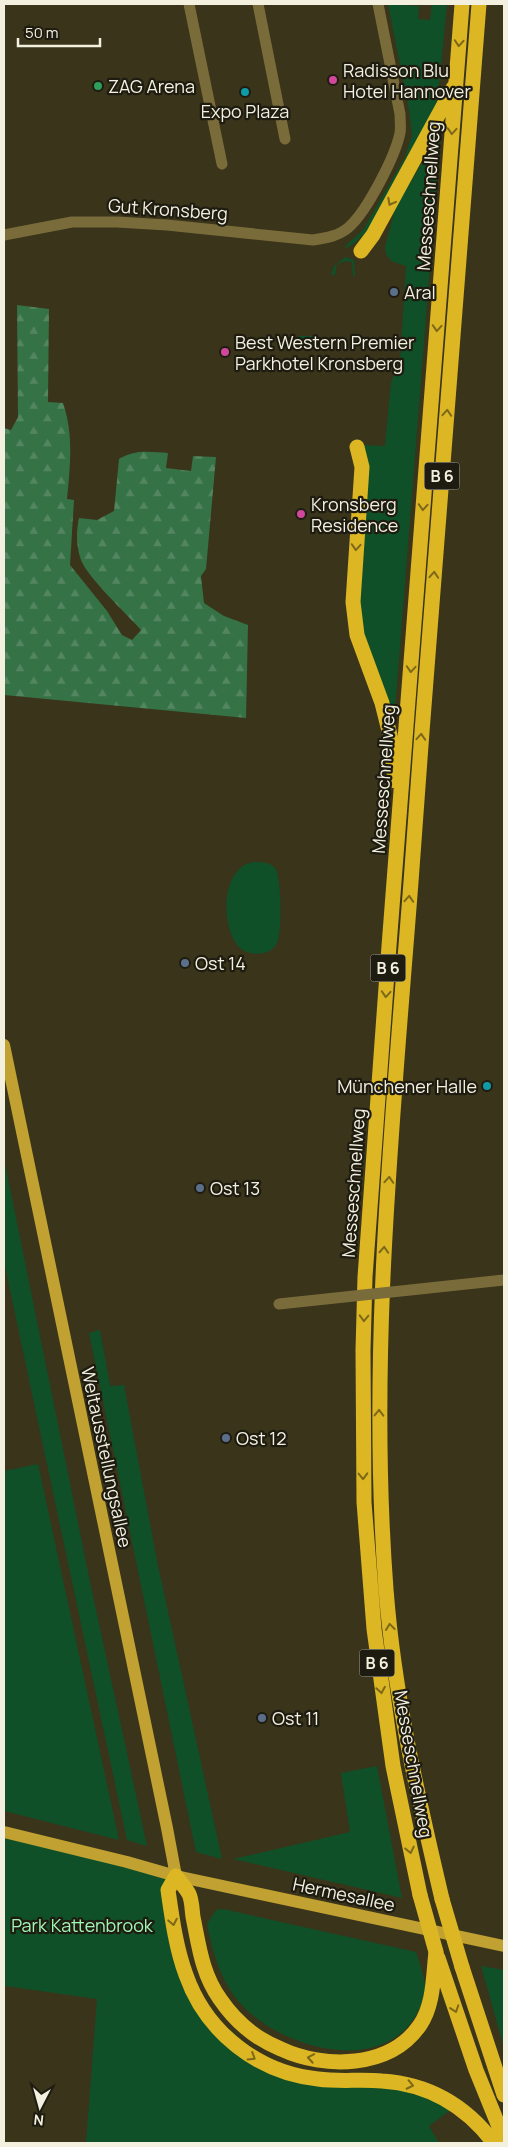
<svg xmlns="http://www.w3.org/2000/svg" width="508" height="2147" font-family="Manrope,sans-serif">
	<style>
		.green { fill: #105028 }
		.forest { fill: url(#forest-firs) }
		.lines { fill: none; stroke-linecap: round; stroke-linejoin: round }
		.minor { stroke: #7a6b3b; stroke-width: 11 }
		.major { stroke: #c0a131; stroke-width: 12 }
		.highway { stroke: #dcb623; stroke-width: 15 }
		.minor-bridge { stroke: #7a6b3b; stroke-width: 11 }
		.highway-bridge { stroke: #dcb623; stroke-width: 15 }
		.oneway { stroke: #7d681a }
		.hotel-dot { fill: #d1479c; stroke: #1e1b10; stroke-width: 2 }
		.leisure-dot { fill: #2e9e5b; stroke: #1e1b10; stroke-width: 2 }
		.culture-dot { fill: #0f9aa8; stroke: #1e1b10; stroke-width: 2 }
		.service-dot { fill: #5c6f8a; stroke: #1e1b10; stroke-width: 2 }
		.labels { text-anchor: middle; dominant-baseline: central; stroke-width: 4.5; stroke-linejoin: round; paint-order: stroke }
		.shield { fill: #1e1b10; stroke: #b3b0a2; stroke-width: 1 }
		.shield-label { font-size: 16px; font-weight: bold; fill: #f3f0e0 }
		.poi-label { font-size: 18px; fill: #f3f0e0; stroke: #1e1b10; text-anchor: start }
		.street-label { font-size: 18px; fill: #f3f0e0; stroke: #1e1b10 }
		.park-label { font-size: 18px; fill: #a0f7b5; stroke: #1e1b10 }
	</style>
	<defs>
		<pattern id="forest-firs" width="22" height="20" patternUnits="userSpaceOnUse" patternTransform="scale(1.25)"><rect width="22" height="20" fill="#357246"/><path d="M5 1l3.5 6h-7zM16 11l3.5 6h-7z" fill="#538660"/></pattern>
	</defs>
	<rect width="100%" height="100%" fill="#39341a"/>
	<path class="green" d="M388,4l31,2 -1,13 12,1 2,-16h15l-9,93 -2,7 -69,127 -12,12 -9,5 -1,-2 18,-16 42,-73 7,-22 -3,-25z
		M438,135l2,4 -46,583 -31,-85 -6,-33 5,-159 23,1 6,-64 9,-21 6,-95 -15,-5 -5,-7 -1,-7 10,-38z
		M345,257l9,3 1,16h-2l-1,-14 -6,-1 -9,3 -2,11h-4l3,-9z
		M299,336h16v2l-9,6 -5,-3z
		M253,862c8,0 17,0 22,6 7,10 7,64 2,75 -7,15 -32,13 -40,2 -14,-19 -16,-64 6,-79 2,-2 7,-3 10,-4z
		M4,1159l86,423 57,264 -20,-6 -123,-578z
		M100,1330l10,56 14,-1 33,176 65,298 -26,-7 -107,-519z
		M38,1464l81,376 -115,-29v-340z
		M377,1766l25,132 -169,-39 117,-27 -9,-59z
		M4,1832l172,44 -8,14 31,113 73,64 110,14 74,25 -27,20 10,17h-353l11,-144 -92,-13 -1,9z
		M223,1909l193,43c3,10 8,22 9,33 1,13 -7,29 -15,39 -41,50 -133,21 -170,-21 -20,-23 -27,-50 -33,-79l9,-14z
		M481,1966l23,4v78l-1,-4z"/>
	<path class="forest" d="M17,305l32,4 -1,93 15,1c11,32 7,64 4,96l7,1 -4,65 37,46 15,24 10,5 9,-10c-15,-17 -53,-52 -60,-70 -5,-14 -5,-28 -2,-42l18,2 17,-9 5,-52c16,-10 32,-7 49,-6l-2,15 25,3 2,-15 23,1 -10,112 -5,7 3,27 20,13 24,9 -2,93 -242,-23v-267l7,2 7,-13z"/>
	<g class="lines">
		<path class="minor" d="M189,4l33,160
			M258,4l27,135
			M4,235l68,-13h45l50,3 146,15c13,-2 26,-4 36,-13 18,-16 46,-70 51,-94 1,-6 0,-13 0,-19l-22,-110"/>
		<path class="major" d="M4,1045l163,783 9,48
			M4,1832l123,30 49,14 328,70"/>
		<path class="highway" d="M361,251l12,-16 80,-147
			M357,447l5,20 -9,135 4,33 25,68 8,32 5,46
			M420,1895l-27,-129 -19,-137 -10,-127 -1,-152 2,-73 24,-331 73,-942
			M442,1899c-24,-102 -48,-205 -56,-310 -18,-236 7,-472 25,-707 21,-293 45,-586 68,-878
			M436,1952c-3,25 -2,52 -16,73 -30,44 -96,44 -139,24 -25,-10 -46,-28 -61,-50 -18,-25 -21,-53 -27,-82 -1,-7 -1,-17 -4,-23 -3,-6 -9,-12 -13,-18l-8,14c4,28 8,58 18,85 20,57 72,98 132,104 21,3 43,0 64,2 47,3 84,25 112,62
			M438,1958l38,112 28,69
			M462,1967l42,128"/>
		<path class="minor-bridge" d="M279,1304l225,-24"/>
		<path class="highway-bridge" d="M420,1895l16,57
			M442,1899l20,68"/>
	</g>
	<defs><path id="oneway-chevron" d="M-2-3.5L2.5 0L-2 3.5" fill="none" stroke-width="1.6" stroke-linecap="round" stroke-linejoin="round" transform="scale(1.25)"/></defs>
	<g class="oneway">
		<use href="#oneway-chevron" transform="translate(459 43) rotate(94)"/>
		<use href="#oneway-chevron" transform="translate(452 131) rotate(94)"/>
		<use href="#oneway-chevron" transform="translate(391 202) rotate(118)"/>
		<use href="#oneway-chevron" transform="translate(437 328) rotate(94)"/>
		<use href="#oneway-chevron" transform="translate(447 413) rotate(-86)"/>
		<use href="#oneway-chevron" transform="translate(423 507) rotate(94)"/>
		<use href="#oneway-chevron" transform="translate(356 547) rotate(94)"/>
		<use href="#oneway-chevron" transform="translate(434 575) rotate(-86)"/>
		<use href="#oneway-chevron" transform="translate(411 669) rotate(94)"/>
		<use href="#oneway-chevron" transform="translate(421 737) rotate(-86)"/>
		<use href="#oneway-chevron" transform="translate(409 899) rotate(-86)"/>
		<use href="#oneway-chevron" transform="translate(386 994) rotate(94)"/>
		<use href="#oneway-chevron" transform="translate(389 1180) rotate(-86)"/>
		<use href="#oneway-chevron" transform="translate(384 1250) rotate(-87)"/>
		<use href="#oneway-chevron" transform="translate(364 1318) rotate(92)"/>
		<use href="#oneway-chevron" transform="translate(379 1413) rotate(-89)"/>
		<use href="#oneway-chevron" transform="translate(363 1476) rotate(89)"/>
		<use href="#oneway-chevron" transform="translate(390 1627) rotate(-97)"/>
		<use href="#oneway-chevron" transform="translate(381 1690) rotate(81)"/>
		<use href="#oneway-chevron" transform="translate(410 1850) rotate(78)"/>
		<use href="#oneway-chevron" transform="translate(173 1922) rotate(79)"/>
		<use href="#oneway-chevron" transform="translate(455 2009) rotate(71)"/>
		<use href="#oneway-chevron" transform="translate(252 2057) rotate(32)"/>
		<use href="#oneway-chevron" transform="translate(311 2058) rotate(-170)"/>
		<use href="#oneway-chevron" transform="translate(410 2085) rotate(12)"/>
	</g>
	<g class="hotel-dot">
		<circle cx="333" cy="80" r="5"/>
		<circle cx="225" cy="352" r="5"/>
		<circle cx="301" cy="514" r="5"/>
	</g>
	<circle class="leisure-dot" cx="98" cy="86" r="5"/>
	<g class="culture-dot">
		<circle cx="245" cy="92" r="5"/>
		<circle cx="487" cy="1086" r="5"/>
	</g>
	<g class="service-dot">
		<circle cx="394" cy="292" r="5"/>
		<circle cx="185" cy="963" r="5"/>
		<circle cx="200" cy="1188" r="5"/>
		<circle cx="226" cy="1438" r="5"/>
		<circle cx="262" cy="1718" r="5"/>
	</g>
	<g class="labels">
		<g class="shield">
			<rect x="424.5" y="462.5" width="35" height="27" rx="4"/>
			<rect x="370.5" y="954.5" width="35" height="27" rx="4"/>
			<rect x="359.5" y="1649.5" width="35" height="27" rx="4"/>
		</g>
		<g class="shield-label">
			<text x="442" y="476">B 6</text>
			<text x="388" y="968">B 6</text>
			<text x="377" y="1663">B 6</text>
		</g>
		<g class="poi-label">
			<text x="343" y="70">Radisson Blu<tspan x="343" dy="21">Hotel Hannover</tspan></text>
			<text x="108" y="86">ZAG Arena</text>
			<text x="245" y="111" text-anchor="middle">Expo Plaza</text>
			<text x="404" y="292">Aral</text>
			<text x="235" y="342">Best Western Premier<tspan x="235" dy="21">Parkhotel Kronsberg</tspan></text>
			<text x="311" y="504">Kronsberg<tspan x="311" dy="21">Residence</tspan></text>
			<text x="195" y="963">Ost 14</text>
			<text x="477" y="1086" text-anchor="end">Münchener Halle</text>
			<text x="210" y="1188">Ost 13</text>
			<text x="236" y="1438">Ost 12</text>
			<text x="272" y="1718">Ost 11</text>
		</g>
		<g class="street-label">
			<text transform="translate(428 196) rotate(-86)">Messeschnellweg</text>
			<text transform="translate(168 209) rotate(4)">Gut Kronsberg</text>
			<text transform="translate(383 779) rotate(-86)">Messeschnellweg</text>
			<text transform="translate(353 1183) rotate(-86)">Messeschnellweg</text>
			<text transform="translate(107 1457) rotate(78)">Weltausstellungsallee</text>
			<text transform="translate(414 1764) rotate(80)">Messeschnellweg</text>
			<text transform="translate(344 1894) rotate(12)">Hermesallee</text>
		</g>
		<g class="park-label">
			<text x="82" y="1925">Park Kattenbrook</text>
		</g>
	</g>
	<rect width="508" height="2147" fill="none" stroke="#f3f0e0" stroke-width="10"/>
	<g transform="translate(40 2107) rotate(186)" stroke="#1e1b10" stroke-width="4" paint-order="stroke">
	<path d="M0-4L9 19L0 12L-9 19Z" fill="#f3f0e0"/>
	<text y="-8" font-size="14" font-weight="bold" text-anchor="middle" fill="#f3f0e0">N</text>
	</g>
	<path d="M18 38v8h82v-8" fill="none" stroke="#f3f0e0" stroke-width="2.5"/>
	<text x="25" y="38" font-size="15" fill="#f3f0e0" stroke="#1e1b10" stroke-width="4" paint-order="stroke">50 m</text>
</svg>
